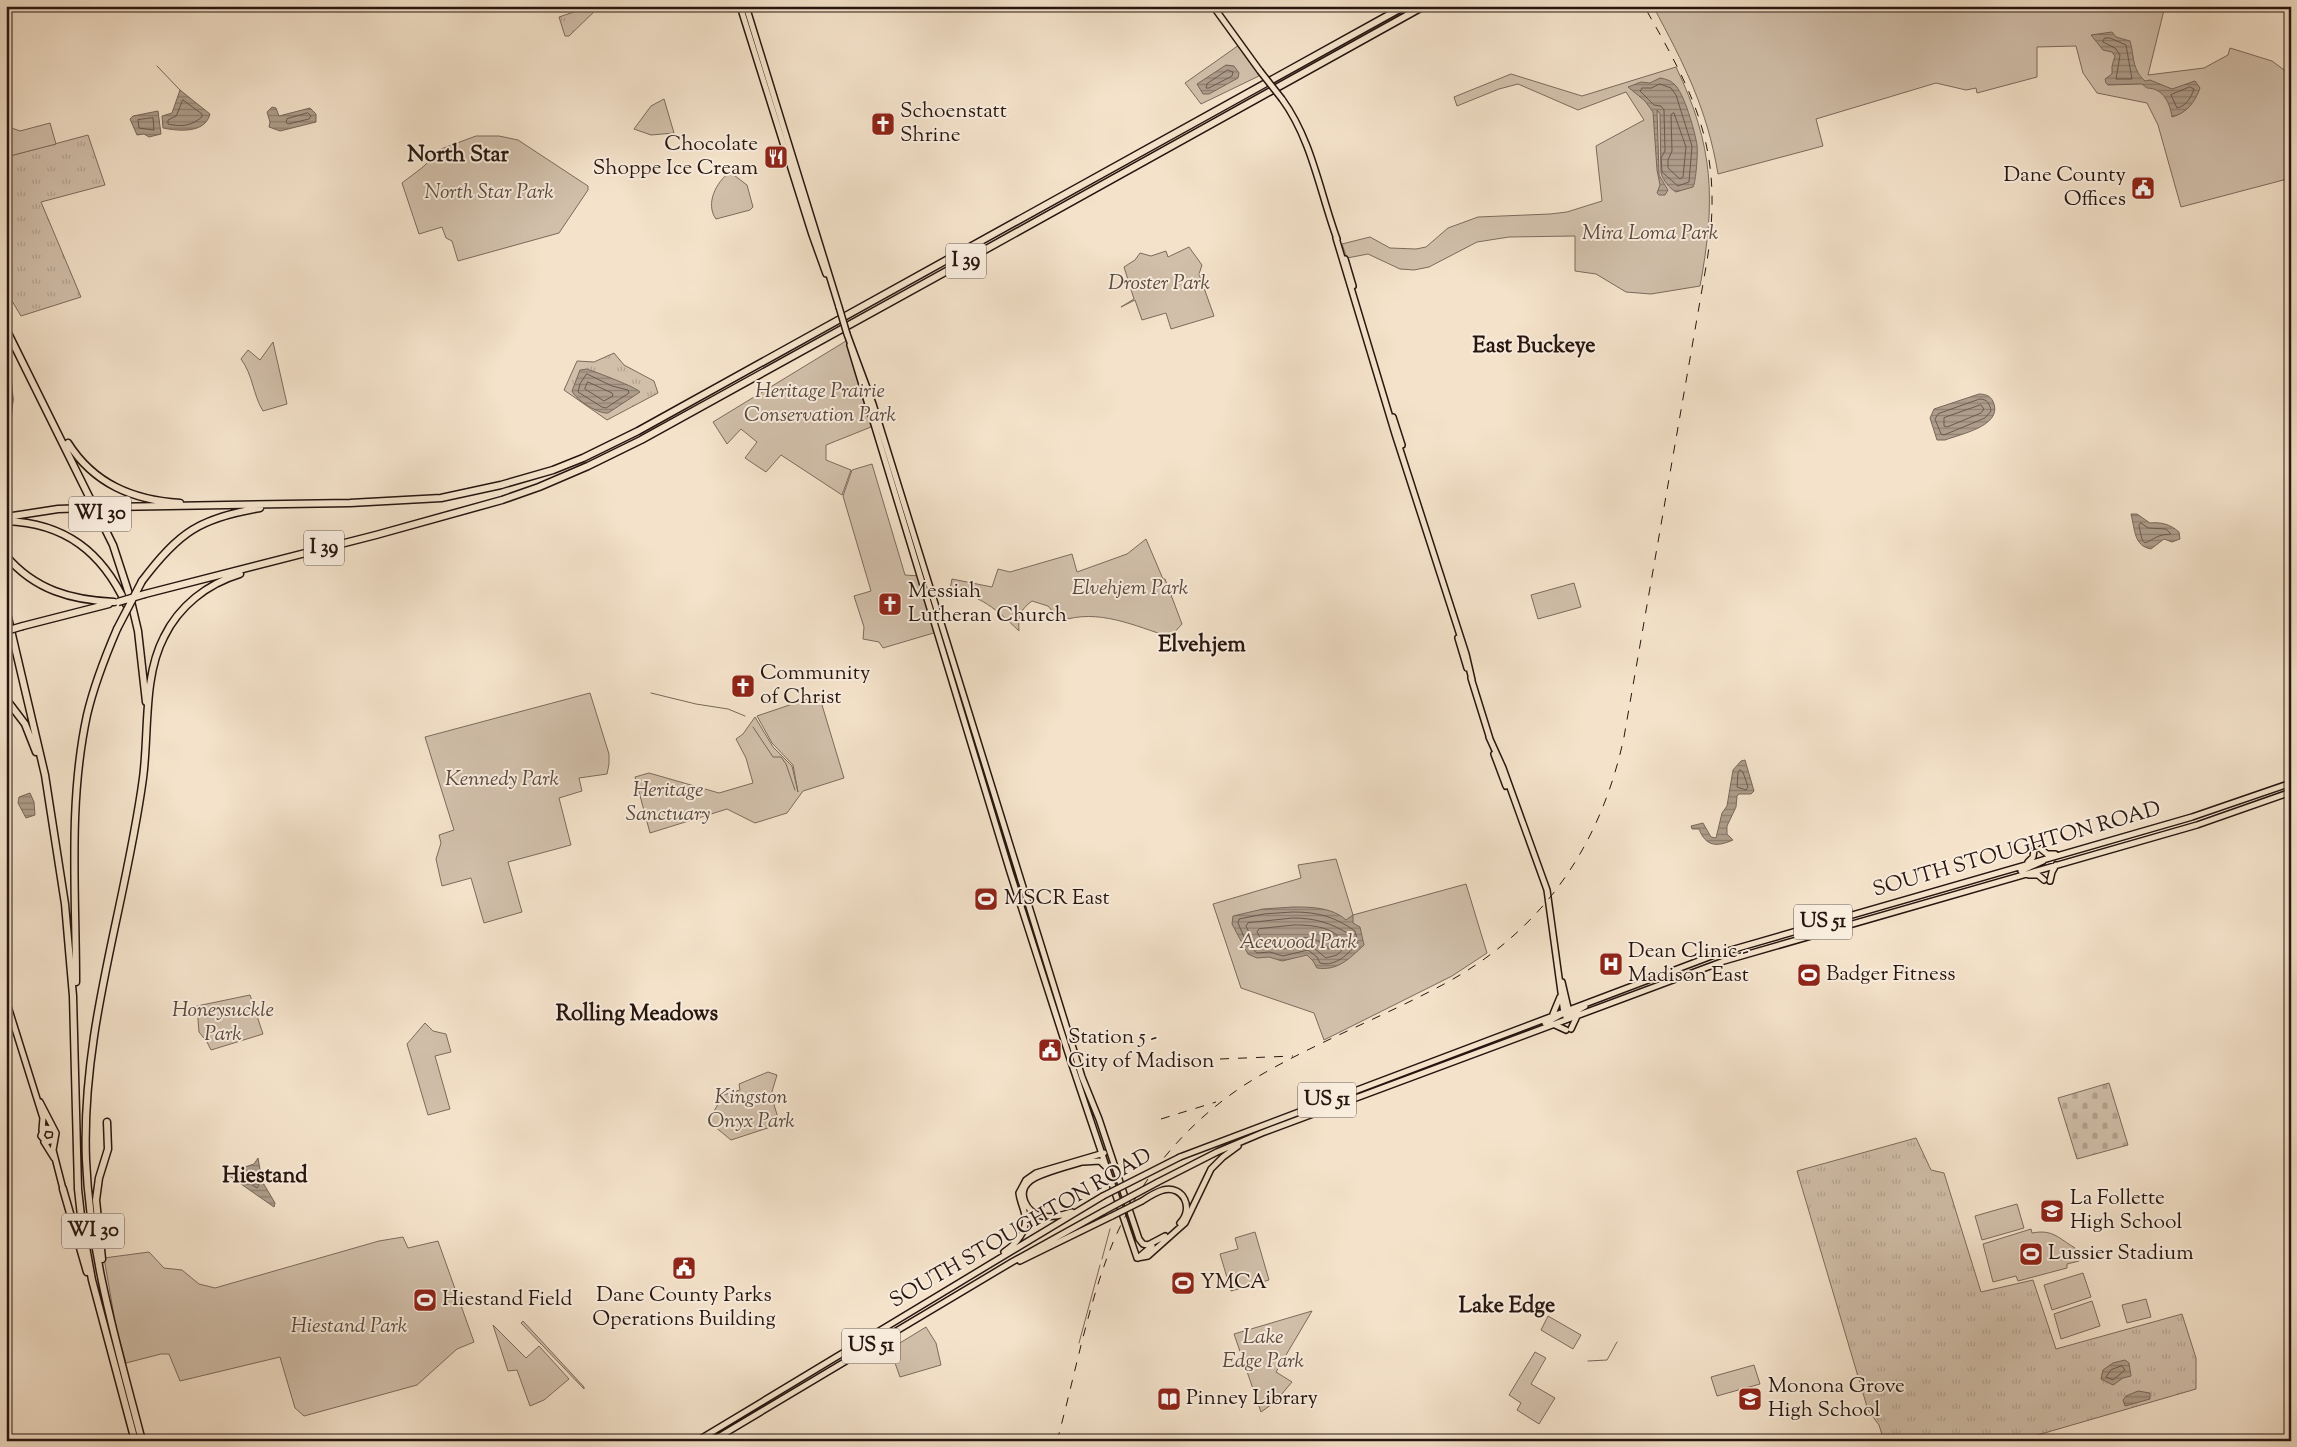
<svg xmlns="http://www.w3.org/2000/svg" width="2297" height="1447" font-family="'Sorts Mill Goudy',serif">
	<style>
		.grass { fill: url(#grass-tufts); stroke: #7c6a5d }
		.cemetery { fill: url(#cemetery-stones); stroke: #7c6a5d }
		.park { fill: #d1bfaa; stroke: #7c6a5d }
		.water { fill: url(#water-rules); stroke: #78675a }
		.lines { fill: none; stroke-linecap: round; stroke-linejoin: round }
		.shore { stroke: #6a5a4e; stroke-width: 1 }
		.stream { stroke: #78675a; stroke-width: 1 }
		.major-casing { stroke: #271610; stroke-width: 8 }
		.highway-casing { stroke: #271610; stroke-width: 9 }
		.major { stroke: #f4e2ca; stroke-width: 5 }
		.highway { stroke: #f4e2ca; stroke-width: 6 }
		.rail { stroke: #271610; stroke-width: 1; stroke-dasharray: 9 9; stroke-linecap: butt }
		.major-bridge-casing { stroke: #271610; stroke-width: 8; stroke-linecap: butt }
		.highway-bridge-casing { stroke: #271610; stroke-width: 9; stroke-linecap: butt }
		.major-bridge { stroke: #f4e2ca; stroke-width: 5 }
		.highway-bridge { stroke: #f4e2ca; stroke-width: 6 }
		.labels { text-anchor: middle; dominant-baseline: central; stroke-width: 4; stroke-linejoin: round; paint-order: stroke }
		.shield { fill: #f8ecdd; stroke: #66564e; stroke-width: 1 }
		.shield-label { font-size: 20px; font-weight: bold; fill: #271610 }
		.poi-label { font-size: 21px; fill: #271610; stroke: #f8ecdd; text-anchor: start }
		.park-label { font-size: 21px; font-style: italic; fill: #5a493e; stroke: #f8ecdd }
		.street-label { font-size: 21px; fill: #271610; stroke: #f8ecdd }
		.neighbourhood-label { font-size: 22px; font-weight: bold; fill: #271610; stroke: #f8ecdd }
	</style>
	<defs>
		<pattern id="grass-tufts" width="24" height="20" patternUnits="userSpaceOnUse" patternTransform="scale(1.25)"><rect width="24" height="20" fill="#d1bfaa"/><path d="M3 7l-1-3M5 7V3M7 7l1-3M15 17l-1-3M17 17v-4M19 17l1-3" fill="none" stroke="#b3a391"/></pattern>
		<pattern id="cemetery-stones" width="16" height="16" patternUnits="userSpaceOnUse" patternTransform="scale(1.25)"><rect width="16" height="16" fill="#d1bfaa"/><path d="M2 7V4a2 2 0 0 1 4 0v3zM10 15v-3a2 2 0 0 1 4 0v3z" fill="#b3a391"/></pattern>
		<pattern id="water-rules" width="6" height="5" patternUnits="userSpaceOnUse" patternTransform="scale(1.25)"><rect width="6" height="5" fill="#ae9d8b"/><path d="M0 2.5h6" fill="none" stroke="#8e7f70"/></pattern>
	</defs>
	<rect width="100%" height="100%" fill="#f4e2ca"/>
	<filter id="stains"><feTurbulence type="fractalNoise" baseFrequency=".004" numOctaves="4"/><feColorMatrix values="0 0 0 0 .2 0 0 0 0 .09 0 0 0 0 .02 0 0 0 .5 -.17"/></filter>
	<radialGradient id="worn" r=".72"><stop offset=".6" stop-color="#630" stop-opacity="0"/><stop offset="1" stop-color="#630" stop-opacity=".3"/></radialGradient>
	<path class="grass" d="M592,6h8l-31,30h-4l-6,-19z
		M88,135l17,50 -64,17 40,95 -60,19 -15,-25v-134z
		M614,353l10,12 30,16 4,12 -51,27 -43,-30 13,-29 17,1z
		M1916,1138l15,32 13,3 37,119 52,-12 23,69 126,-35 14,44v31l-179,52h-133l-5,-16 -11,-15 -71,-239z
		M523,1321l61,66v2l-63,-66z"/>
	<path class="cemetery" d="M2109,1083l19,62 -51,14 -19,-61z"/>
	<path class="park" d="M1653,6h512l-17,69 56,-7 24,-13 2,-7 42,13 19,14v103l-110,29 -23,-82 -11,-22 -50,-10 -14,-20 -7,-27 -39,1v30l-60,16 -1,-5 -10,2 -30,-7 -120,36 7,27 -105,28c-11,-66 -34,-110 -65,-168z
		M1239,45l22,30 -60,29 -16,-21z
		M1676,67c38,79 40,133 24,219l-49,8 -25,-2 -30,-18 -21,-3v-35l-66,1 -32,5 -48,25 -15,3 -14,-1 -32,-15 -21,4 -5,-14 28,-7 20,11 26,1 10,-2 22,-19 30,-11 72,-3 17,-2 35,-11 -6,-55 48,-26 -18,-28 -48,18 -60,-26 -19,5 -42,17 -3,-9 57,-23 71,22z
		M664,99l10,34 -23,2 -17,-6 17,-23z
		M50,123l6,21 -50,13v-31l14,5z
		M476,136h23l19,4 70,46v4l-29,43 -101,28 -6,-20 -6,-3 -4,-11 -23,7 -17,-51 21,-16 18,-18z
		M730,172l17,13 6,22 -3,3 -34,9c-11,-15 0,-37 14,-47z
		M1189,247l13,18 -3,9 15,42 -43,13 -5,-16 -24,7 -7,-20 -14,7 13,-8 -10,-32 11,-7 5,-7 11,3 15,-5 2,6z
		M846,341l25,86 -45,18v15l25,10 -9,25 -61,-40 -15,17 -21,-14 12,-16 -16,-13 -14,15 -14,-22z
		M273,342l14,62 -24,7c-10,-16 -10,-36 -22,-52l7,-9 12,10z
		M872,464l33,111 15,1 17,56 -54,16 -4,-6 -16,-3 1,-12 -10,-31 17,-5 -28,-95 9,-26z
		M1146,539l17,40h2l17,45 -12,13c-35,-11 -72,-29 -109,-16l-13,-15 -16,-5c-12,9 -14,15 -13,30 -24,-23 -37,-34 -69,-42l2,-10 40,8 6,-18 12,3 62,-18 5,18 50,-18z
		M1574,583l7,24 -43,12 -7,-24z
		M590,693l19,61v10l-2,10 -28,4 3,13 -23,7 12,47 -63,17 14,50 -38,11 -13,-45 -29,8 -6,-27 5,-16 -2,-8 15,-5 -29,-93z
		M819,695l25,83 -41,13 -16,22 -32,10 -28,-14 -77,24 -15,-56 14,-4 70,20 34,-10 -7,-25 -10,-19 7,-5 12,-17 18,30 19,19 6,26 -5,-27 -21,-22 -15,-27z
		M1336,859l17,56 113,-31 21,69 -35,23 -128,64 -10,-27 -73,-25 -28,-84 88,-26 -3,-13z
		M250,995l13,39 -52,16 -4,-8 -8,-10 -2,-26z
		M425,1023l8,8 13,3 5,18 -16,4 15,53 -22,6 -21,-71z
		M768,1072l9,3 -6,20 9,29 -49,16 -23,-19 12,-20v-5l20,-6 -1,-6z
		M2017,1204l7,24 -42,12 -7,-24z
		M2031,1229l1,4c21,-4 26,5 43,15l4,13 -12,3v4l-49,13 -2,-5 -23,6 -10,-38z
		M1255,1232l14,48 -38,11 -11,-37 18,-5 -3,-11z
		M403,1237l5,11 30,-7 36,101 -17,7 -40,36 -113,31 -9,-8 -15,-51 -100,24 -11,-27h-8l-35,9 -10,-36 -12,-69 45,-6 15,16 18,2 17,14 16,4 164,-47z
		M2083,1273l8,24 -39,13 -8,-25z
		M2146,1299l5,18 -24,6 -5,-18z
		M2092,1301l8,25 -39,13 -7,-25z
		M1312,1311l-36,61 16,10 -17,20 -14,10 -27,-78z
		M1548,1316l33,19 -8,14 -32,-19z
		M493,1325l33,33 13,-12 30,33 -25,21 -14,6 -13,-36 -9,1z
		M926,1327l10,16 5,22 -41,12 -10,-28z
		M1535,1352l11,6 -15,26 24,14 -16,26 -22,-14 4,-7 -12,-8z
		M1754,1365l6,19 -43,12 -6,-19z"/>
	<path class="water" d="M2112,32l4,5 14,4c4,14 2,29 15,40l5,-1 22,9 23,-8 5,7c-5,14 -13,25 -28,29 -2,-14 -9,-29 -25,-29l-5,-4 -34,1 -2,-2 -1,-4 7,-5v-8l3,-10 -3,-4 -9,-2 -12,-15z
		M1226,65l8,1 5,7 -1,5 -29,16h-6l-6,-10z
		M1660,78c5,1 10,2 14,6 10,8 21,48 23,61 1,7 -1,37 -4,42l-17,5c-7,-4 -13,-12 -15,-19l-1,-59 -3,-4 2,65 9,15 -3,5h-6l-2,-2 3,-8 -3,-15 -4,-58 -8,-11 -17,-14 13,-5 9,1z
		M180,90l30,24c-5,20 -32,17 -47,14l-1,-12 10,-3z
		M272,107l4,1 3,8 31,-8 6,6v8l-36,9 -11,-4 1,-5 -3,-10z
		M158,111l3,23 -12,3 -5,-3 -7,1 -7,-16 3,-3z
		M587,369c9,3 51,19 53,23l-32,21c-10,1 -32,-13 -36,-22l8,-21z
		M1979,394c8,0 13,3 15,10 7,22 -33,30 -49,36h-8l-7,-22 4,-9z
		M2131,514h6l13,9c11,-1 20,1 29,9l1,7 -8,3 -8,-3 -13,10c-17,-3 -16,-19 -20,-35z
		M1745,760l9,31 -3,3h-12l-2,2 -1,11 -9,19v8l6,6c-16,7 -27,7 -34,-11h-7l-1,-3 12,-3 8,14 5,1 6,-25 5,-7 6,-36 8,-9z
		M30,793l4,9 1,13 -9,3 -8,-15 1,-6z
		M1293,907c17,0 39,0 53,13l7,-5v8l7,4 4,18c-15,14 -26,26 -47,23l-4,-7 -6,-6 -25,6 -13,-4 -12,1 -9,-4 -16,-30 1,-8 30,-7z
		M258,1158l4,23 13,22 -1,4 -46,-32 5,-4 21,-7z
		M2125,1360l4,3 2,13 -8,2 -10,7 -12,-6 2,-9 10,-7z
		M2138,1391l12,2v6l-25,7 -2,-6 3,-4z"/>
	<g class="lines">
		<path class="shore" d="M2105,38h5l16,7 6,34h-16l4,-24 -5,-7 -12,-6z
			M1228,70l5,2 -1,4 -23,12h-3l1,-4z
			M1660,84l11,4 5,7 16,51 -3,36 -11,4 -16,-14 -1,-14 4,-7 -1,-41 -3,-4 -7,-1 -14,-14 2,-3h9z
			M2190,87l4,2c-3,9 -8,17 -17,19l-6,-13z
			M183,100l19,14v3c-11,9 -20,10 -34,7v-4l8,-4z
			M308,113l3,3 -2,3 -21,5 -2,-2 1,-3z
			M1674,113l12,34 -3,30 -3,2 -12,-11v-8l4,-9 -1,-36z
			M153,118l1,12 -15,-2 -1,-8z
			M587,374l25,12 16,4 1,3 -23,15 -4,-1 -24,-15 2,-8z
			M588,382l24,11 1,3 -9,5 -19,-12z
			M1980,399c8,0 10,6 11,12l-6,7 -41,17 -3,-1 -6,-15 3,-5z
			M1981,405l3,4 -3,4 -34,14 -3,-1v-8z
			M2141,523l7,5 18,1 5,5c-4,1 -7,0 -12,2 -16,7 -15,14 -20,-10z
			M1740,770l3,2 5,15 -2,3 -9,-3 1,-14z
			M1293,912c26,0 42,5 62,19l3,12c-10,11 -22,24 -38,20l-3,-6 -9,-7 -25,6 -13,-4 -13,1 -10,-9 -9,-21 1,-4 25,-5z
			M1293,918c22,0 39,5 57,17l2,6 -15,14 -11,3 -17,-14 -26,5 -13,-3h-11l-6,-5 -7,-15 2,-3z
			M1294,925c15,0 38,1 47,15l-12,9c-19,-15 -20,-13 -44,-8 -5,1 -18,-2 -24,-2l-4,-7 2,-3z
			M252,1170l3,1 4,14 -2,3 -19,-12 2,-3z
			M2122,1366l3,4 -12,10 -7,-3 5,-7z"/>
		<path class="stream" d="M157,66l23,24
			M651,693l45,11 32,5 17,7
			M753,727l20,30h8l5,7 9,26
			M1102,1259l8,-30
			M1079,1343l21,-78
			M1588,1361l19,-1 10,-18"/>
		<g class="major-casing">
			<path id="major" d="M740,6l72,229 14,39
				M746,6l93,301
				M1213,6l47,65
				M1282,99c30,41 38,94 55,140
				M1336,238l59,196 71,220 6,26
				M1345,259l8,27
				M847,334l26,70 209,673 17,42 40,120 4,5 5,1 17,-9
				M850,345l160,527 60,187 67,199
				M1393,417l9,28
				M1458,638l9,30
				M1471,678l19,61
				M1489,737l14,31 44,122 17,124
				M1494,754l12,32
				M2041,849l6,5h8
				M2028,862l5,-5 1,-7
				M2021,871l22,-10
				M2029,875h9l6,5
				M2050,881l2,-9 4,-7
				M1562,982l7,30
				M6,1000l37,118 -1,12
				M1553,1014l7,-17
				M1566,1017l19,-11
				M1545,1023l21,-11
				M1553,1024l13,6
				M1571,1029l7,-15
				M40,1102l16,31 -3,17 10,39
				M53,1129l-9,-1 -3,8 5,6 8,-2
				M44,1142l10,16
				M1180,1157l537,-203 475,-137 99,-34
				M1083,1162l17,-1 5,5
				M1158,1182l59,-30 45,-19 462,-172 473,-136 94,-33
				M1142,1201c6,-4 14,-9 21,-11 21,-5 31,19 17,33
				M1072,1212c-10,3 -20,6 -30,4 -16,-3 -26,-24 -12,-35 9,-8 43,-16 55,-20
				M1004,1252c12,-8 24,-21 21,-36 -1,-8 -5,-14 -6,-23l7,-13 10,-7 68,-20
				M1137,1258l11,-2 37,-33 26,-54 12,-12 15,-11
				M1138,1258l14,-12
				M1020,1261l92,-45
				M697,1441l406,-245
				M712,1441l300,-179 92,-51"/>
		</g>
		<g class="highway-casing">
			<path id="highway" d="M6,329l107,216 17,52 8,34 8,71
				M6,363l3,36 -3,35
				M68,443c26,41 65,57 112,60
				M109,507l241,-4 91,-5 60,-13 52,-15 30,-12 55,-27 767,-425
				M6,517l52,-8 30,-1
				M6,521c59,2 96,31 120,83
				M6,556c29,34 65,44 108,46
				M142,581c37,-49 58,-63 118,-73
				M145,594l231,-59 126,-35 37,-13 49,-21 53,-26 295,-163 488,-271
				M6,609l39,166 20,129 8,92 5,193 4,36 10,55 43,161
				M23,626l86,-22
				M6,699l19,25 11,28
				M76,982c0,-89 -8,-179 11,-267 7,-30 18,-58 30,-86
				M63,1189l24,83
				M102,1259l-6,-59 3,-22 9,-29 -1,-27
				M142,1441c-24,-93 -52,-184 -56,-281 -5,-131 40,-254 57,-382 6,-45 0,-101 21,-141 15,-31 43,-53 76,-63"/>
		</g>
		<use href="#major" class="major"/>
		<use href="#highway" class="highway"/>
		<path class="rail" d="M1220,1059l73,-3
			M1161,1119l55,-17
			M1057,1441c17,-62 29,-127 51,-186 28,-75 83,-139 151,-179 60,-35 126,-60 187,-93 97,-53 155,-138 178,-246l83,-476c17,-110 -10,-162 -63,-255"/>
		<g class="major-bridge-casing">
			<path id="major-bridge" d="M1260,71l22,28
				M839,307l8,27
				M1103,1196l77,-39
				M1104,1211l54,-29
				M1112,1216l30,-15"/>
		</g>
		<g class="highway-bridge-casing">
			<path id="highway-bridge" d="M88,508l21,-1
				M118,602l27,-8
				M117,629l25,-48
				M6,631l17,-5"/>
		</g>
		<use href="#major-bridge" class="major-bridge"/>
		<use href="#highway-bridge" class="highway-bridge"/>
	</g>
	<defs>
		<g id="church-square" transform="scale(1.25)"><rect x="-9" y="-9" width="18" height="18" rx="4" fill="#8f2418" stroke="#f8ecdd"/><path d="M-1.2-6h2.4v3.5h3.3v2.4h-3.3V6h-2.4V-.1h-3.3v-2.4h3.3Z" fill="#fff"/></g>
		<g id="restaurant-square" transform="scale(1.25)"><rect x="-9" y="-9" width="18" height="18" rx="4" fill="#8f2418" stroke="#f8ecdd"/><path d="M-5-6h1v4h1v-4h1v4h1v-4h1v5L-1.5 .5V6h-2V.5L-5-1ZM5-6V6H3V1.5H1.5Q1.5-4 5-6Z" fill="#fff"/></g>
		<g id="civic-square" transform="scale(1.25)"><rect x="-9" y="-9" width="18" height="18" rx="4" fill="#8f2418" stroke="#f8ecdd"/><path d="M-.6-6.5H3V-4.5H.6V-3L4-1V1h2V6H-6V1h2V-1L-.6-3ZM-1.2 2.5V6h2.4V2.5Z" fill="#fff"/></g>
		<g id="stadium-square" transform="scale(1.25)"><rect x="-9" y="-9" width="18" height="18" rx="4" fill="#8f2418" stroke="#f8ecdd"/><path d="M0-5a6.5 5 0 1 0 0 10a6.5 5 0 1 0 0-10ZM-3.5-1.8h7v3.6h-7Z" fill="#fff"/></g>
		<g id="hospital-square" transform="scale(1.25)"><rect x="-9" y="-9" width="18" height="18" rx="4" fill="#8f2418" stroke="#f8ecdd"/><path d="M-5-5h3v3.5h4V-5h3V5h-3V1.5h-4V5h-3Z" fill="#fff"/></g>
		<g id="school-square" transform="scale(1.25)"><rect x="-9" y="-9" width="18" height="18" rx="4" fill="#8f2418" stroke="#f8ecdd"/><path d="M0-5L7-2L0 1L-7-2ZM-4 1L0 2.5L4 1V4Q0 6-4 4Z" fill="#fff"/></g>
		<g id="library-square" transform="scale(1.25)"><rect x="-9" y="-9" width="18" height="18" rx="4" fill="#8f2418" stroke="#f8ecdd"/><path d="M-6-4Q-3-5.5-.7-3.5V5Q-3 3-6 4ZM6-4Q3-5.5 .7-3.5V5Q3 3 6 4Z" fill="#fff"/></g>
	</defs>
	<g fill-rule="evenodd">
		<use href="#church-square" x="883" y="124"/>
		<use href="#restaurant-square" x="776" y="157"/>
		<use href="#civic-square" x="2143" y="188"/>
		<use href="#church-square" x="890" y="604"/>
		<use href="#church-square" x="743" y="686"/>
		<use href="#stadium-square" x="986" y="899"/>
		<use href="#hospital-square" x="1611" y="964"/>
		<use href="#stadium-square" x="1809" y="975"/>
		<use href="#civic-square" x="1050" y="1050"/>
		<use href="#school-square" x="2052" y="1211"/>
		<use href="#stadium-square" x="2031" y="1254"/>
		<use href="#civic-square" x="684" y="1268"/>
		<use href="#stadium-square" x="1183" y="1283"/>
		<use href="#stadium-square" x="425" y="1300"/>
		<use href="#library-square" x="1169" y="1399"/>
		<use href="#school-square" x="1750" y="1399"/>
	</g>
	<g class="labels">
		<g class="shield">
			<rect x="946" y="243.5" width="40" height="35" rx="4"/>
			<rect x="69" y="496.5" width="62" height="35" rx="4"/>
			<rect x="304" y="530.5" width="40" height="35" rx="4"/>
			<rect x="1794" y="904.5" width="58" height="35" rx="4"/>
			<rect x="1298" y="1082.5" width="58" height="35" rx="4"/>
			<rect x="62" y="1213.5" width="62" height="35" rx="4"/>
			<rect x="842" y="1328.5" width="58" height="35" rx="4"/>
		</g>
		<g class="shield-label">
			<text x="966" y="261">I 39</text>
			<text x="100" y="514">WI 30</text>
			<text x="324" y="548">I 39</text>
			<text x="1823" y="922">US 51</text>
			<text x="1327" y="1100">US 51</text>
			<text x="93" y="1231">WI 30</text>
			<text x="871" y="1346">US 51</text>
		</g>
		<g class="poi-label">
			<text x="900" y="112">Schoenstatt<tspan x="900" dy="24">Shrine</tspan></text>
			<text x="758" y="145" text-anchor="end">Chocolate<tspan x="758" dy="24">Shoppe Ice Cream</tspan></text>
			<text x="2126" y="176" text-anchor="end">Dane County<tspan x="2126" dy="24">Offices</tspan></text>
			<text x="908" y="592">Messiah<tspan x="908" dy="24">Lutheran Church</tspan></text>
			<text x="760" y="674">Community<tspan x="760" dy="24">of Christ</tspan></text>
			<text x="1004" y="899">MSCR East</text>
			<text x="1628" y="952">Dean Clinic -<tspan x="1628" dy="24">Madison East</tspan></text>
			<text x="1826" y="975">Badger Fitness</text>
			<text x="1068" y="1038">Station 5 -<tspan x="1068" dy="24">City of Madison</tspan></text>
			<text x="2070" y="1199">La Follette<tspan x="2070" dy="24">High School</tspan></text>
			<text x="2048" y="1254">Lussier Stadium</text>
			<text x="1200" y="1283">YMCA</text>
			<text x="684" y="1296" text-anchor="middle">Dane County Parks<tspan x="684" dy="24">Operations Building</tspan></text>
			<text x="442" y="1300">Hiestand Field</text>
			<text x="1768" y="1387">Monona Grove<tspan x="1768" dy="24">High School</tspan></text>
			<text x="1186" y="1399">Pinney Library</text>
		</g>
		<g class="park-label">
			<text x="489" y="193">North Star Park</text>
			<text x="1650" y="234">Mira Loma Park</text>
			<text x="1159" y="284">Droster Park</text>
			<text x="820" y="392">Heritage Prairie<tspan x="820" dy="24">Conservation Park</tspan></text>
			<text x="1130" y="589">Elvehjem Park</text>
			<text x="502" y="780">Kennedy Park</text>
			<text x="668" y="791">Heritage<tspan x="668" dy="24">Sanctuary</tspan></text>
			<text x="1298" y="943">Acewood Park</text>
			<text x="223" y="1011">Honeysuckle<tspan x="223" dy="24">Park</tspan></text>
			<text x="751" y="1098">Kingston<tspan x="751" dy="24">Onyx Park</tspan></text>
			<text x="349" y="1327">Hiestand Park</text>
			<text x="1263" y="1338">Lake<tspan x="1263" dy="24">Edge Park</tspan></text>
		</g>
		<g class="street-label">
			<text transform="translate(2017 850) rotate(-16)">SOUTH STOUGHTON ROAD</text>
			<text transform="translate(1021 1229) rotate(-30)">SOUTH STOUGHTON ROAD</text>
		</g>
		<g class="neighbourhood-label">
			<text x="458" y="156">North Star</text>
			<text x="1534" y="347">East Buckeye</text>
			<text x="1202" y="646">Elvehjem</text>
			<text x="637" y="1015">Rolling Meadows</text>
			<text x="265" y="1177">Hiestand</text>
			<text x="1507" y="1307">Lake Edge</text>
		</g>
	</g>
	<rect width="2297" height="1447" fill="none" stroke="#f4e2ca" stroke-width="25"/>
	<rect x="8" y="8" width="2282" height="1432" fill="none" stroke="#271610" stroke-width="2.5"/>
	<rect x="12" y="12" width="2272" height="1422" fill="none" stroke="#271610"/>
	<rect width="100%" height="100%" filter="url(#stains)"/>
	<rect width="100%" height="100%" fill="url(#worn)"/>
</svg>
